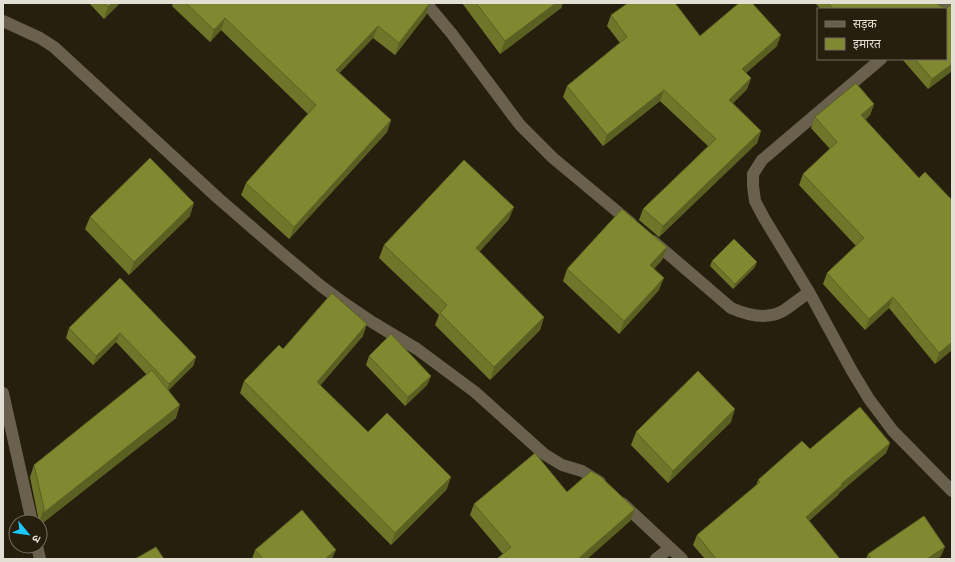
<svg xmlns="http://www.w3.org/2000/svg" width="955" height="562" font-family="Lora,'Noto Sans Devanagari',serif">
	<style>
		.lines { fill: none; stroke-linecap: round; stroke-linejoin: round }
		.street { stroke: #69614d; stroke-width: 12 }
		.wall { fill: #6f7629 }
		.shaded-wall { fill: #5a6022 }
		.building { fill: #818930; stroke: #5a6022 }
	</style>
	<rect width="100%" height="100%" fill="#271f0e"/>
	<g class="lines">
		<path class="street" d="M426,3l26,31 68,91 33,33 78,65
			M938,9l7,-6
			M3,21l37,17 14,9 165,152 66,57 36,30 23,17 28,19 45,27 31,23 27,20 69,62 18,11 20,6 18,11
			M881,59l-119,101 -9,14v12l2,15 9,17 45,74 43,79 17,28 24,32 59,60
			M653,241l78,67c16,7 36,12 52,3 9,-6 18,-13 26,-19
			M3,393l29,129
			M622,503l60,56
			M37,546l3,13
			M656,559l14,-11"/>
	</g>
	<path class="wall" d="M89,3h31l-16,16z
		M173,3h257l-4,12 -31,40 -22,-17 -34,35 52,47 -4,12 -98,107 -48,-44 5,-12 62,-69 -87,-84 -11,12 -38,-36z
		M462,3h101l-2,5 -61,46z
		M815,3h121l4,3h3l2,3 7,-5v67l-24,18 -26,-30h44v-50h-125z
		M611,15l89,21 77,10 -31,27 5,5 -4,11 -14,14 28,28 -4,12 -98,94 -20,-17 4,-11 65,-63 -48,-45 -57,45 -40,-49 4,-11 53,-43 -13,-17z
		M874,104l-4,11 -5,5 87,230 -17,14 -46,-56 -24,22 -42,-46 4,-11 29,-27 -57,-61 4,-11 27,-25 -19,-21 4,-11z
		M190,216l-61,59 -44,-46 5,-12z
		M509,219l-30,33 65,65 -4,13 -50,50 -55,-55 4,-10 -60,-57 5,-13z
		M667,247l-5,13 -8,9 5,21 -40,44 -56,-53 4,-12z
		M712,261l43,6 -22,22 -23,-23z
		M120,278l76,79 -3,9 -25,24 8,28 -136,107v-3h-1l-9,-45 4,-12 113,-90 -31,-33 -23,23 -27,-27 3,-10z
		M363,336l-43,49 48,47 79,57 -56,56 -151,-152 4,-12 39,-32z
		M369,356l62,20 -4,9 -22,21 -39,-41z
		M731,422l-63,61 -37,-38 5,-13z
		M890,443l-4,10 -47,40 -1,2 -29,26 31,38h-135l-12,-14 4,-10 59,-49 2,-6 52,-31z
		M567,492l68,17 -5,12 -43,38h-90l6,-5 -33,-39 4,-11z
		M255,550l77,9h-80z
		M868,554l73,2 -4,3h-71z"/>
	<path class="shaded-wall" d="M112,3h8l-16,16 4,-12z
		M430,3l-4,12 -31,40 4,-12z
		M556,3h7l-2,5 -61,46 5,-13z
		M225,18l-4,12 -11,12 4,-12z
		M378,26l-5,12 -42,44 5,-12z
		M781,35l-4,11 -39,34 4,-11z
		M952,64v7l-24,18 4,-10z
		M751,78l-4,11 -22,22 4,-11z
		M664,90l-4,11 -57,45 4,-11z
		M874,104l-4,11 -13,11 4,-11z
		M391,120l-4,12 -98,107 5,-12z
		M761,131l-4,12 -98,94 4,-11z
		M194,203l-4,13 -61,59 5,-13z
		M514,207l-5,12 -38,42 5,-13z
		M667,247l-5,13 -17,18 5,-13z
		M757,262l-2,5 -22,22 2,-5z
		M664,278l-5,12 -40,44 5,-13z
		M893,297l-4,11 -24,22 4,-11z
		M544,317l-4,13 -50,50 4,-13z
		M367,324l-4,12 -50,58 4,-12z
		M120,333l-4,9 -23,23 3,-9z
		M952,342v8l-17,14 4,-11z
		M196,357l-3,9 -27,27 3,-9z
		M431,376l-4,9 -22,21 3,-9z
		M180,405l-4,13 -136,107v-3h-1l3,-8z
		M735,409l-4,13 -63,61 5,-12z
		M890,443l-4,10 -47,40 -1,2 -36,32 4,-10 35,-33z
		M451,477l-4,12 -56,56 4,-12z
		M635,509l-5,12 -43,38h-9z
		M945,547l-4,9 -4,3h-10z
		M336,550l-4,9h-7z"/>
	<path class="building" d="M104,3h8l-4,4z
		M186,3h244l-31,40 -21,-17 -42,44 55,50 -97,107 -48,-44 70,-78 -91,-87 -11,12z
		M476,3h80l-51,38z
		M628,3h47l25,33 39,-33h13l29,32 -39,34 9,9 -22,22 32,31 -98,95 -20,-17 73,-70 -52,-49 -57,45 -40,-49 60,-49 -16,-22z
		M828,3h108l4,3h3l2,3 7,-5v60l-20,15 -17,-20h31v-50h-112z
		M856,83l18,21 -13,11 58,63 6,-6 27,28v142l-13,11 -46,-56 -24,22 -42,-46 37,-35 -61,-64 34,-32 -22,-25z
		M150,158l44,45 -60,59 -44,-45z
		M464,160l50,47 -38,41 68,69 -50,50 -54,-54 7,-8 -63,-60z
		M622,209l45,38 -17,18 14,13 -40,43 -57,-52z
		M734,239l23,23 -22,22 -23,-23z
		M120,278l76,79 -27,27 -49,-51 -24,23 -27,-28z
		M332,293l35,31 -50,58 51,50 19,-19 64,64 -56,56 -151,-152 35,-36 4,4z
		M391,334l40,42 -23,21 -39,-41z
		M152,370l28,35 -138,109 2,-3v-3l-10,-43z
		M698,371l37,38 -62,62 -37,-39z
		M860,407l30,36 -49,41 1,1 -36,32 34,42h-124l-19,-24 63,-53 -2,-2 44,-39 8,8z
		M535,453l32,39 24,-21 9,5 35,33 -57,50h-81l14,-12 -37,-43z
		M302,510l34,40 -11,9h-62l-8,-9z
		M924,516l21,31 -18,12h-56l-3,-5z
		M156,547l8,12h-29z"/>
	<rect width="955" height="562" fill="none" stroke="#e4dfd5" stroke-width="8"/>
	<rect x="817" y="8" width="130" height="52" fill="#271f0e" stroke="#736c5e"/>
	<rect x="825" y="21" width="20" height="6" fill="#69614d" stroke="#736c5e"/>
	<text x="853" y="28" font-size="12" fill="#e4dfd5">सड़क</text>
	<rect x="825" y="38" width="20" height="12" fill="#818930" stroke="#736c5e"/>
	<text x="853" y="48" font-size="12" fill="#e4dfd5">इमारत</text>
	<g transform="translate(28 534) rotate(119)"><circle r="19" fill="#271f0e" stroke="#736c5e"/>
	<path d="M0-3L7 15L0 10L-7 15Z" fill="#1bc9fc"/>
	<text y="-6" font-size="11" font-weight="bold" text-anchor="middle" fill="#e4dfd5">उ</text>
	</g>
</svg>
